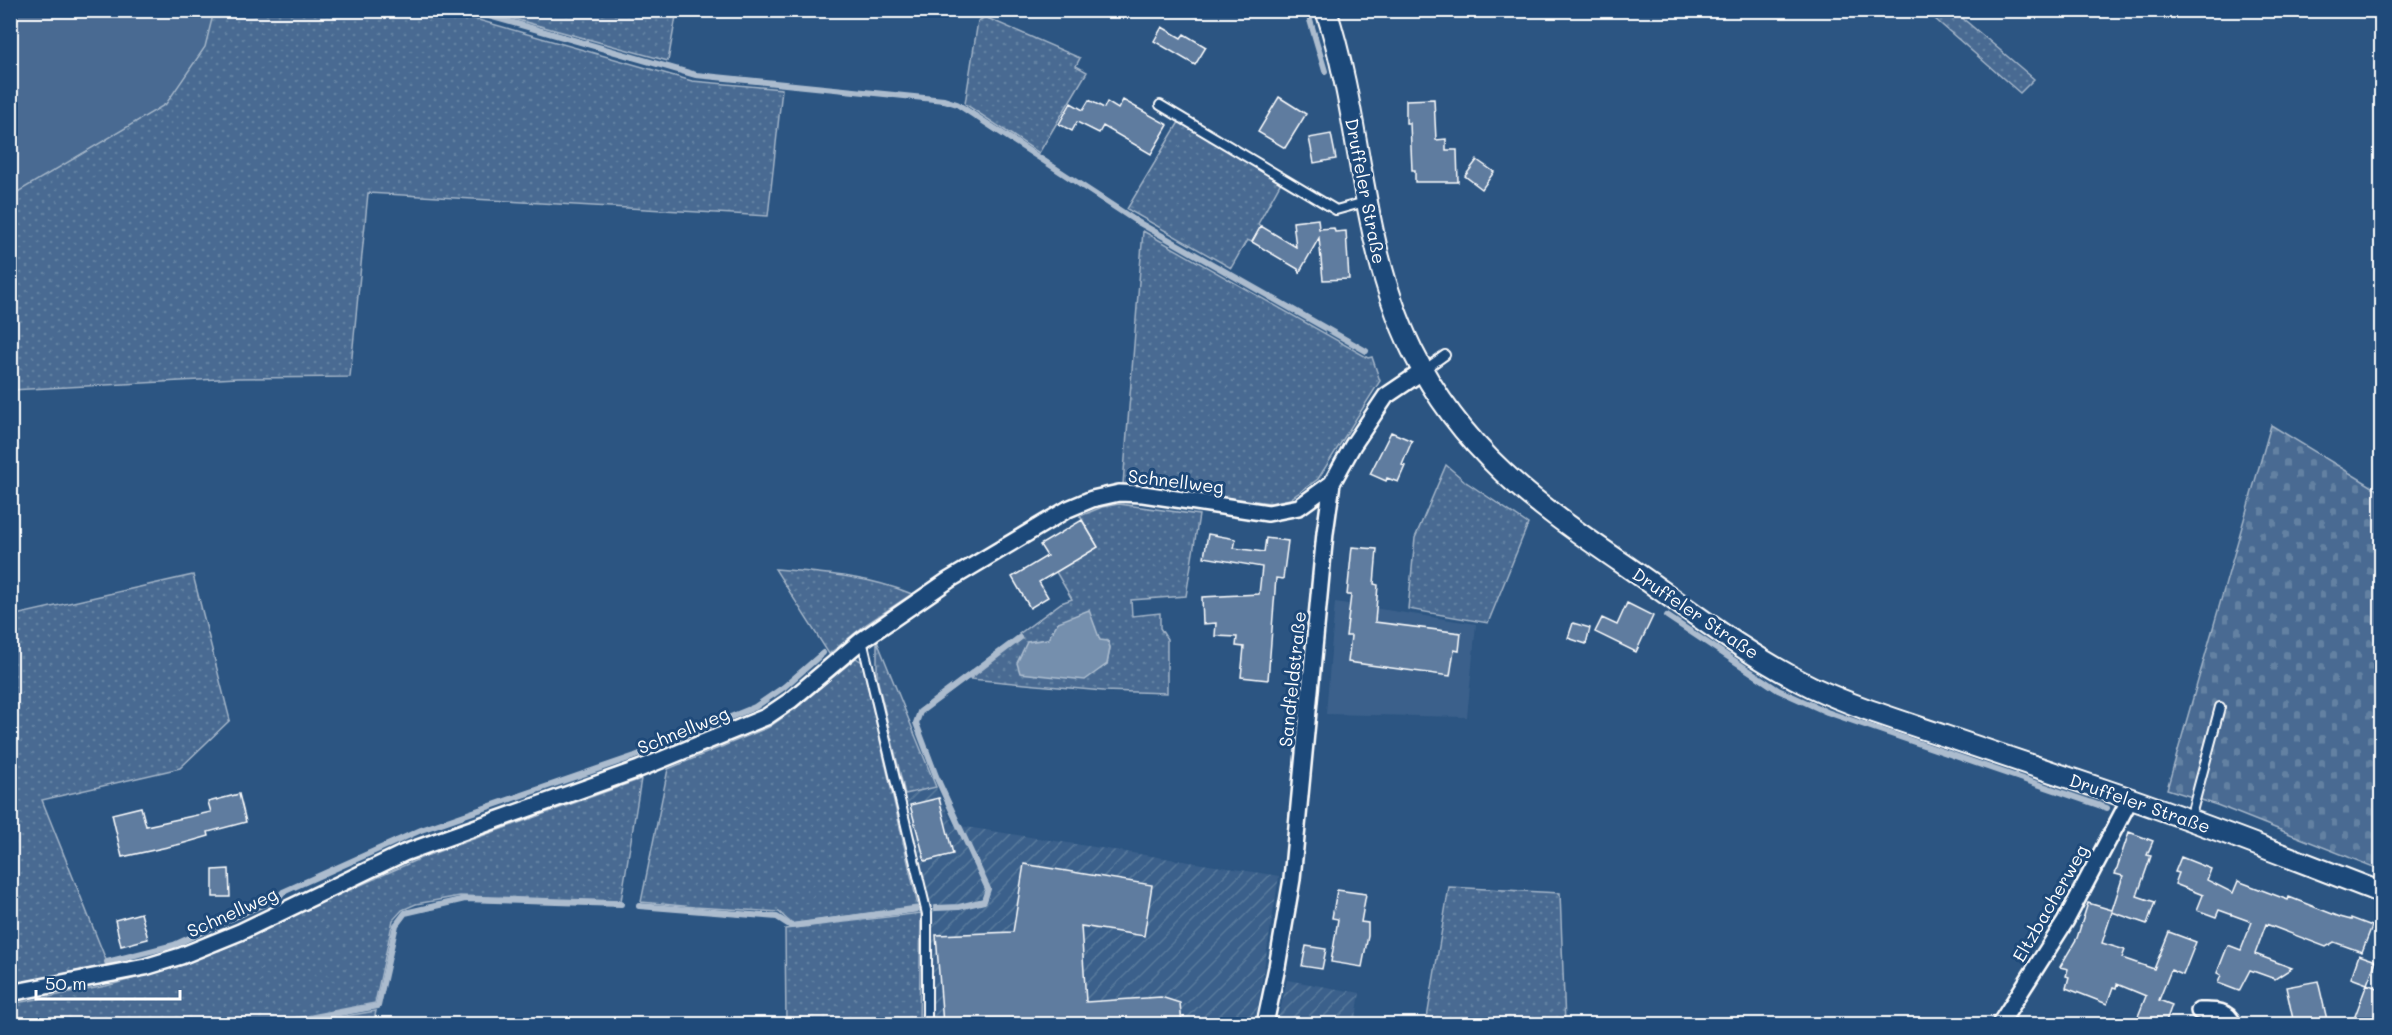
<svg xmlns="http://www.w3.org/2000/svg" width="2392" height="1035" font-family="Mali,sans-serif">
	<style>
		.built { fill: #3b618b }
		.industrial { fill: url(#industrial-furrows) }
		.grass { fill: url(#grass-dots); stroke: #a4b5c8; stroke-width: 1.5; fill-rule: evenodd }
		.cemetery { fill: url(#cemetery-stones); stroke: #a4b5c8; stroke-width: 1.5 }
		.green { fill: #486b92; stroke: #a4b5c8; stroke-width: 1.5 }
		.water { fill: #748fad; stroke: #acbcce; stroke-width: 1.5 }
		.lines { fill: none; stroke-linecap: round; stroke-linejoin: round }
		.stream { stroke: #acbcce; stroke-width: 6 }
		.building { fill: #5e7c9f; stroke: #fff; stroke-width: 1.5 }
		.service-casing { stroke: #fff; stroke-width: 12 }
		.minor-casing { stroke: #fff; stroke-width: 20 }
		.tertiary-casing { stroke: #fff; stroke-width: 24 }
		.service { stroke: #1f4a7a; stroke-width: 8 }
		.minor { stroke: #1f4a7a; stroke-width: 15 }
		.tertiary { stroke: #1f4a7a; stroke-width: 20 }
		.labels { text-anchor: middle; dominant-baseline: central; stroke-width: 6; stroke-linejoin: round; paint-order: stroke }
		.street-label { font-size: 18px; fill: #fff; stroke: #1f4a7a }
	</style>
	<defs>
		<pattern id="industrial-furrows" width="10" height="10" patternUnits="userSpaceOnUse" patternTransform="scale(1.5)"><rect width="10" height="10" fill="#3b618b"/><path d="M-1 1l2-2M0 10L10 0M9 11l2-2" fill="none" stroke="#58799c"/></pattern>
		<pattern id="grass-dots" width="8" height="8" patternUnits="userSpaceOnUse" patternTransform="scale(1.5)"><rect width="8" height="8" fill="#486b92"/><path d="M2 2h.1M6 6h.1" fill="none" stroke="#6381a2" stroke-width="1.8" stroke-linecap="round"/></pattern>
		<pattern id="cemetery-stones" width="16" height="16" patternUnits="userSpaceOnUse" patternTransform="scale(1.5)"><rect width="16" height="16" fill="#486b92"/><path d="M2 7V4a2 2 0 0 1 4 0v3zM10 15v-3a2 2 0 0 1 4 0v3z" fill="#6381a2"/></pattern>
	</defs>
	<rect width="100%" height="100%" fill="#2c5582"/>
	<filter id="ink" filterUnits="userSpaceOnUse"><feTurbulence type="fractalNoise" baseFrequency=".0167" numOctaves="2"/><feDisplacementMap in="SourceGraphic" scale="12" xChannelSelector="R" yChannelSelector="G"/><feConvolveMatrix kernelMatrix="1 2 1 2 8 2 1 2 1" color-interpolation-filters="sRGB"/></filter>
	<g filter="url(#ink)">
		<path class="built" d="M1335,602l141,22 -9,93 -141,-3z"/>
		<path class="industrial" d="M936,787l17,38 326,51 -24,148h-336l2,-111 -28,-116z
			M1287,980l73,13 -5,31h-78z"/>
		<path class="grass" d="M11,11h436l245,70 90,8 -14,127 -400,-23 -18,184 -113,1 -226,12z
			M485,11h192l-9,50z
			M1926,11h28l80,68 -14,14z
			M985,17l95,41 -4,8 11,6 -48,81 -74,-49 13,-83z
			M1179,122l102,60 -23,42 3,2 -9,16 -5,-2 -16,28 -104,-59z
			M1143,231l225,127 4,-1 8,24 -62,98 -28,20 -20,4 -147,-19z
			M1446,465l20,17 62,42 -40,99 -80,-14 7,-71z
			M1119,504l80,11 -13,81 -55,4 1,16 28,-3v15l7,11v54l-64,-2 -133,-12 52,-40 -3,-5 42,-31 11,-4 -16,-27 42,-25 -18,-31 22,-9zM1048,639l60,2 2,6 -3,17 -12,7 -68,-29z
			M775,569c46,4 94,7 137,25l-47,31 -36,29z
			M193,575l37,145 -50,48 -138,32 66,165 -97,19v-368z
			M877,641l59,146 -31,7 -28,-116z
			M856,658l6,4 56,244 -126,18 -13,-12 -85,-5 -53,-5 27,-133 101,-42 26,-18z
			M641,779l-20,122 -161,-5 -44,8 -14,6 -9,10 -18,83 -110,21h-254v-20l95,-18 77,-21 240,-108z
			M1449,887l111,6 5,131h-139z
			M921,913l-2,111h-133l-1,-95z
			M376,1011l-3,13h-75z"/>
		<path class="cemetery" d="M2271,425l110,67v378l-164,-65 -50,-16z"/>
		<path class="green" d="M10,11l1,-1 203,1 -9,36 -39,57 -155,92z"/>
		<path class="water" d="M1089,610l11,30 8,1 2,7 -3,16 -22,16 -65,-7 -3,-10 10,-21 21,-3 10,-17z"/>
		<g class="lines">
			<path class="stream" d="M468,10l228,65 248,25 13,4 179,117 230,130
				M1307,10l18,61
				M1667,616l111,74 49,22 280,96
				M639,906l138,11 14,9 128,-17
				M936,908l23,-1 25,-6 4,-12 -52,-113 -20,-53 4,-11 99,-74
				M107,962l67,-17 105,-48 4,-5 138,-62 214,-74 120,-49 29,-20 39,-34
				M279,1024l99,-18 18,-81 9,-12 60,-14 156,5"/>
		</g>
		<path class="building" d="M1162,27l19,11 3,-4 22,13 -11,18 -41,-24z
			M1279,97l27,17 -21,34 -27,-16z
			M1434,99l2,41 10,-1v11h11l1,32h-43v-12h-3l-2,-47h-4v-23z
			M1089,100l15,8 3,-6 11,7 5,-9 45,25 -17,29 -48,-28 -4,7 -22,-11 -5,9 -13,-7 12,-21 12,7z
			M1331,134l5,25 -22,4 -5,-25z
			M1477,160l17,12 -12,17 -17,-13z
			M1318,219l1,10 15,-1 1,4 11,-1 3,48 -26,1 -4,-42 -20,35 -1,-4 -46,-27 9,-16 35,21 -3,-25z
			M1391,432l21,9 -10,24 3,1 -7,16 -11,-4 -1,3 -16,-7z
			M1082,520l16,27 -59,35 9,15 -18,11 -18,-31 35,-21 -7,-11z
			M1208,534l28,5 -2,9 30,4 2,-14 22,3 -5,38 -7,-1 -8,102 -27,-3 3,-30 -8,-1 1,-9 -22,-1 1,-13 -13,1 -1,-27 57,-3 3,-27 -58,-10z
			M1352,547l25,2 -3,35 4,1 -3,37 86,11 -2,18 -5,-1 -4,26 -102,-14 3,-26h-5l5,-41h-4z
			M1627,603l26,13 -17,36 -41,-20 7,-14 15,7z
			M1573,623l17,5 -4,16 -18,-6z
			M239,794l7,28 -38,10 1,4 -28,8 -59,13 -10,-43 29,-7 5,19 65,-14 -3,-10z
			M939,798l14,56 -28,7 -15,-56z
			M2129,832l24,9 -6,14 4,1 -14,40 18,6 -8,22 -35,-12 -10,31 23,7 -3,8 32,11 15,-37 27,10 -13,33 -12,-5 -12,30 13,5 -7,19h-30l11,-28 -29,-12 -1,4 -3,-1 -6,17 -41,-16 3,-11 -3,-1 2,-7 -8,-2 17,-29 11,-35 24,7 11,-34 -8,-2z
			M2181,857l30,12 -4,11 26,13 5,-12 50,19 1,-3 51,20 11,3v-2l21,8 -10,26 -28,-10 -8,5 -60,-23 -11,30 37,14 -17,11 -25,-9 -11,21 -21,-8 3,-8 -4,-2 11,-28 13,5 11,-28 -33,-12 -3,7 -19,-7 6,-15 -28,-11 4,-11 -4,-1z
			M1024,864l128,21 -8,51 -63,-10 5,76 75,-5 19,6 2,21h-239l-7,-89 77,-3z
			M229,869l1,28h-17v-27z
			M1337,890l29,4 -5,28 7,1v13l-6,31 -31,-5 7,-43 -6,-1z
			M141,913l7,26 -27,7 -6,-26z
			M1306,946l20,3 -4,20 -20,-3z
			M2359,955l17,6 -9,23 -16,-6z
			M2318,981l10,43h-34l-8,-37z
			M2367,984l15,6v34h-30z"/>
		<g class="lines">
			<g class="service-casing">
				<path id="service" d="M1160,105l176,105 29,-8
					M1424,370l21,-15
					M862,640l65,274v110
					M2190,819l30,-112"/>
			</g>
			<g class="minor-casing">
				<path id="minor" d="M10,993l135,-26 36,-11 59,-24 164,-79 235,-84 127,-52 25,-17 71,-60 87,-60 119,-71 24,-10 27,-6 24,1 125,19 31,-6 33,-24
					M2199,1011c13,0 29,-2 34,13
					M1265,1024l12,-57 15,-88 33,-346 7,-50 21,-38 33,-49 37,-25
					M2000,1024l65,-102 65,-123"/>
			</g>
			<g class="tertiary-casing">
				<path id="tertiary" d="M1326,10c37,113 33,231 86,340 50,101 122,153 213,215 60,41 120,90 187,122 43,20 89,34 133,49 55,19 109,37 163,55 92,31 183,67 274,102"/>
			</g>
			<use href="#service" class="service"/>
			<use href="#minor" class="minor"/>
			<use href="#tertiary" class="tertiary"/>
		</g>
	</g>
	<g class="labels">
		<g class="street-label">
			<text transform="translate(1366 191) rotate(79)">Druffeler Straße</text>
			<text transform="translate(1176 481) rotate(7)">Schnellweg</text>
			<text transform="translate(1696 613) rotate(34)">Druffeler Straße</text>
			<text transform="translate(1292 679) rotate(-84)">Sandfeldstraße</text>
			<text transform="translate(683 730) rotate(-22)">Schnellweg</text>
			<text transform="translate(2140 803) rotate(19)">Druffeler Straße</text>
			<text transform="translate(2050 903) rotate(-60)">Eltzbacherweg</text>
			<text transform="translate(232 912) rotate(-24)">Schnellweg</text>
		</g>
	</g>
	<rect width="2392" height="1035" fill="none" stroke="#1f4a7a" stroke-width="36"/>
	<rect x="18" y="18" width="2356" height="999" fill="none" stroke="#fff" stroke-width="2" filter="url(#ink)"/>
	<path d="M36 990v9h144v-9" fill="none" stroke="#ffffff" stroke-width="3"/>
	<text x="45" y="990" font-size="18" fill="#ffffff" stroke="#1f4a7a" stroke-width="4.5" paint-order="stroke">50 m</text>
</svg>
